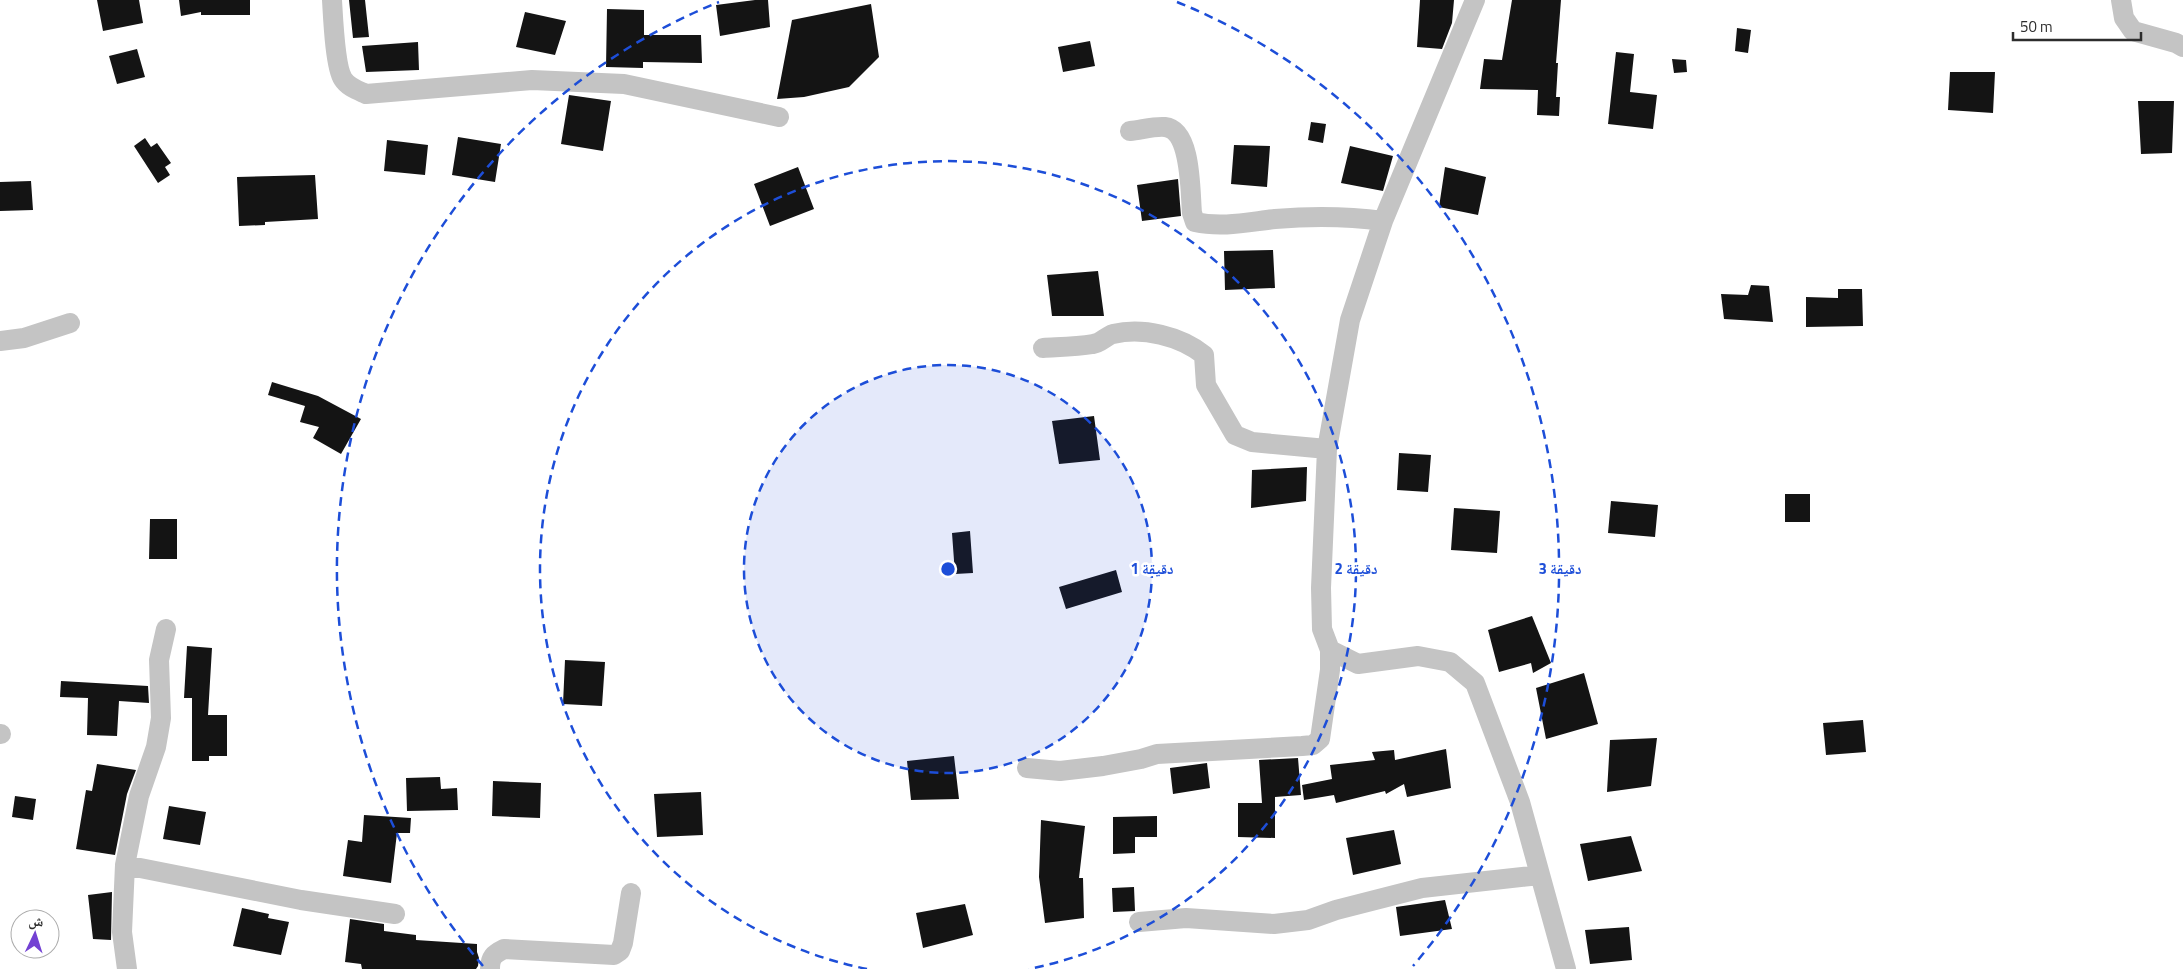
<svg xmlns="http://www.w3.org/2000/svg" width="2183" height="969" font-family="'Titillium Web','Noto Naskh Arabic',sans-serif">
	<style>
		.building { fill: #141414 }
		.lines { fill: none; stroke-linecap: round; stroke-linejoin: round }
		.minor { stroke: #c4c4c4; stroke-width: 20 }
		.ring { fill: none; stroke: #1d4ed8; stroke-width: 2.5; stroke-dasharray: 9 6 }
		.centre { fill: #1d4ed8; stroke: #fff; stroke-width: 2.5 }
		.ring-label { font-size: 15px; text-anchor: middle; font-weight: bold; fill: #1d4ed8; stroke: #fff; stroke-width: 5; stroke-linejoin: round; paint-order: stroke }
	</style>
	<rect width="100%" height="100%" fill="#fff"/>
	<path class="building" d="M97,0h42l4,23 -40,8z
		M179,0h71v15h-49v-3l-20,4z
		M349,0h16l4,37 -16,1z
		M755,0h13l2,27 -50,9 -4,-31z
		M1420,0h34l-2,23 -10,26 -25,-2z
		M1512,0h49l-5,63h2l-2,34h4l-1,19 -22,-1 1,-25 -58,-1 4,-30 18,1z
		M871,4l8,53 -30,30 -45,10 -27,2 15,-79z
		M607,9l37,1v25h57l1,28 -59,-1v6l-37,-1z
		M525,12l41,9 -11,34 -39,-8z
		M1737,28l14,2 -3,23 -13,-2z
		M1090,41l5,25 -32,6 -5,-25z
		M418,42l1,28 -53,2 -4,-26z
		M137,49l8,28 -28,7 -8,-28z
		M1616,52l18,2 -4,38 27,3 -4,34 -45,-5z
		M1672,59l14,1 1,12 -13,1z
		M1950,72h45l-2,41 -45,-3z
		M569,95l42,6 -8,50 -42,-7z
		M2138,101h36l-2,52 -31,1z
		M1311,122l15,2 -3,19 -15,-3z
		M458,137l43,7 -6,38 -43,-7z
		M145,138l6,9 6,-4 14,20 -6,4 5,8 -12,8 -24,-37z
		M387,140l41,5 -3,30 -41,-4z
		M1234,145l36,1 -3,41 -36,-3z
		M1350,146l43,10 -10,35 -42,-8z
		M798,167l16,42 -44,17 -16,-42z
		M1445,167l41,10 -8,38 -39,-8z
		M315,175l3,44 -53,3v3l-26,1 -2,-49z
		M1178,179l3,37 -39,5 -5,-36z
		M31,181l2,29 -33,1v-29z
		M1273,250l2,38 -50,2 -1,-39z
		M1098,271l6,45h-52l-5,-41z
		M1751,285l18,1 4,36 -49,-3 -3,-25 27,1z
		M1838,289h24l1,37 -57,1v-30l32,1z
		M272,382l46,14 43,23 -20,35 -28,-16 6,-11 -19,-5 5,-16 -37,-11z
		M1094,416l6,44 -41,4 -7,-43z
		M1399,453l32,2 -3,37 -31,-2z
		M1307,467l-1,34 -55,7 1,-38z
		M1785,494h25v28h-25z
		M1611,501l47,4 -3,32 -47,-4z
		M1454,508l46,3 -3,42 -46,-3z
		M150,519h27v40h-28z
		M970,531l3,42 -18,1 -3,-41z
		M1116,570l6,22 -56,17 -7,-22z
		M1532,616l19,47 -18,10 -2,-10 -32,9 -11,-42z
		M187,646l25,2 -4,67h19v41h-18v5h-17v-63h-8z
		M565,660l40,2 -3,44 -39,-2z
		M1584,673l14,51 -52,15 -10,-51z
		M61,681l87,5 1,17 -30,-2 -2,35 -30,-1 1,-37 -28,-1z
		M1863,720l3,32 -40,3 -3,-32z
		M1657,738l-6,48 -44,6 3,-52z
		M1446,749l5,39 -44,9 -3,-13 -18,10 -1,-3 -49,12 -2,-8 -30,5 -2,-15 30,-6 -2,-14 45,-5 -3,-8 22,-2 1,10z
		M954,756l5,43 -48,1 -4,-39z
		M1298,758l3,37 -26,2v41l-37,-1v-34h24l-3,-43z
		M1207,763l3,25 -37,6 -3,-26z
		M97,764l39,6 -9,24 -12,61 -39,-6 10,-59 6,1z
		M440,777l1,12 16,-1 1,22 -51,1 -1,-33z
		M493,781l48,2 -1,35 -48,-2z
		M701,792l2,43 -46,2 -3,-43z
		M15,796l21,3 -3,21 -21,-3z
		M169,806l37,6 -6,33 -37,-6z
		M364,815l47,3 -1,15h-13l-6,50 -48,-7 5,-36 14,2z
		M1157,816v21h-22v16l-22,1v-37z
		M1041,820l44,6 -6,52h4l1,40 -39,5 -6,-46z
		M1394,830l7,34 -48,11 -7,-37z
		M1631,836l11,35 -54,10 -8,-37z
		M1134,887l1,24 -22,1 -1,-24z
		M112,892l-1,48 -18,-1 -5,-44z
		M1445,900l7,29 -52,7 -4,-29z
		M965,904l8,31 -50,13 -7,-35z
		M242,908l27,6 -1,4 21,4 -8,33 -48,-9z
		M350,919l34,5v7l32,4v5l61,4v8l2,6 -1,8 -2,3h-114l-1,-5 -16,-2z
		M1629,927l3,33 -42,4 -5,-34z"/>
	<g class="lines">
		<path class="minor" d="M332,0c1,16 3,67 11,79 5,8 14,11 23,15l166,-14 92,4 155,33
			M2121,0l3,18 9,13 43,12 7,4
			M1130,131c11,-1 24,-5 35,-4 27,3 25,65 27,86l3,9c27,6 53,0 80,-3 37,-3 71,-3 108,2
			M0,341l24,-3 46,-15
			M1043,348c16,-1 33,-1 50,-4 8,-1 13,-8 20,-10 30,-7 67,2 91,21l2,30 29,50 17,7 75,7
			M1330,650l28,14 60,-8 32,6 25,21 45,119 46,167
			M0,734h1
			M1027,768l33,3 43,-5 38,-7 16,-5 145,-8 11,-1 7,-6 10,-69v-20l-8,-21 -1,-41 6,-139 23,-129 33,-99 92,-221
			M125,865l176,35 94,14
			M1139,922l47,-4 88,6 34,-4 28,-10 86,-22 118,-13
			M127,969l-5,-37 3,-67 14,-69 17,-49 5,-29 -2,-58 7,-31
			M490,969c0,-12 4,-15 14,-20l110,6 6,-4 3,-8 8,-50"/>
	</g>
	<circle cx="948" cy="569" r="204" fill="#1d4ed8" fill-opacity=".12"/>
	<g class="ring">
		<circle cx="948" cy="569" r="204"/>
		<path d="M867 969A408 408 0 1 1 1029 969"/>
		<path d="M483 966A612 612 0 0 1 719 2M1177 2A612 612 0 0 1 1413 966"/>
	</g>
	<circle cx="948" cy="569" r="8" class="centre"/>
	<g class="ring-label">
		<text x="1152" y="574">1 دقيقة</text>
		<text x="1356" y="574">2 دقيقة</text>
		<text x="1560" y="574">3 دقيقة</text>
	</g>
	<g transform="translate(35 934) rotate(4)"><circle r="24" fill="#ffffff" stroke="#ababab"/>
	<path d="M0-4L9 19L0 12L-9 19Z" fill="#7341d3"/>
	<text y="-8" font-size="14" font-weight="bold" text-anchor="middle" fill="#2d2d2d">ش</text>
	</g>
	<path d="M2013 32v8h128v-8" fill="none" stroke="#2d2d2d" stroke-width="2.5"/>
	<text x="2020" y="32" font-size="15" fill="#2d2d2d" stroke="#ffffff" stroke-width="4" paint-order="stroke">50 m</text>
</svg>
